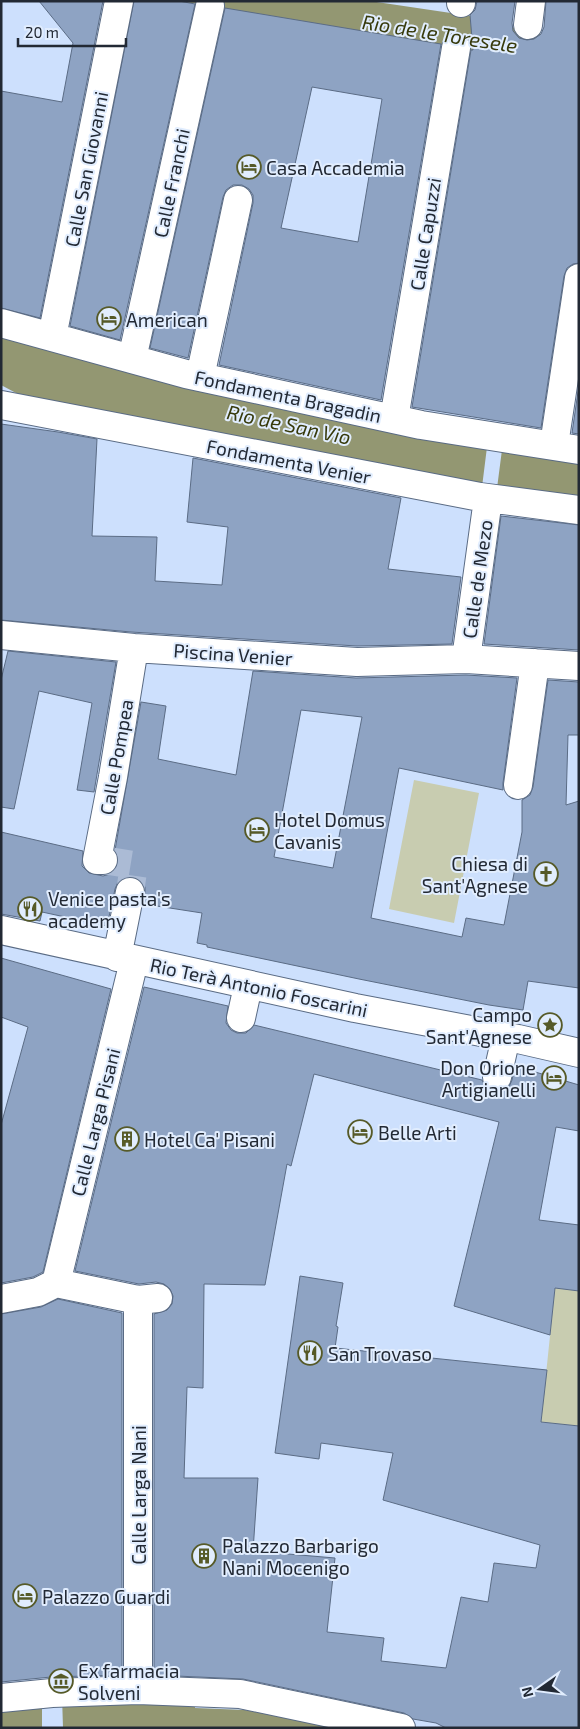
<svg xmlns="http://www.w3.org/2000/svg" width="580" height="1729" font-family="'Exo 2',sans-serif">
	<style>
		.green { fill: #c8ccb0 }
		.water { fill: #939772 }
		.pier { fill: #cde0fd }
		.building { fill: #8ea3c3; stroke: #5b6c85; fill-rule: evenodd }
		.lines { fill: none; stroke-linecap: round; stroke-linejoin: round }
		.pedestrian-tunnel { stroke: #abbbd5; stroke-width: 28; stroke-dasharray: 28 14; stroke-linecap: butt }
		.pedestrian-casing { stroke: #5a6b84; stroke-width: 30 }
		.pedestrian { stroke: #fff; stroke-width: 28 }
		.labels { text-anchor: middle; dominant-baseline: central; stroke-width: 4; stroke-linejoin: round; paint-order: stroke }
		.poi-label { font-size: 19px; fill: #222934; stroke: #e1edfe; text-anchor: start }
		.street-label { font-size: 19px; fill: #222934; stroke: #e1edfe }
		.water-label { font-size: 20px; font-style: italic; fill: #373a0b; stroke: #e1edfe }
	</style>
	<rect width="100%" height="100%" fill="#cde0fd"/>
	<path class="green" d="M414,780l65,13 -25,130 -65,-14z
		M555,1288l24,3v135l-38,-4z"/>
	<path class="water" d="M179,1h191l101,15 63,17 45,6v31l-159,-29z
		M1,332l578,127v45l-533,-95 -45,-24z
		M174,1699l21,2v7l50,2 98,18h-342v-25l116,-1 57,4z"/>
	<path class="pier" d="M488,439l15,3 -7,54 -15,-1z
		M62,1696l1,32h-21v-31z"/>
	<path class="building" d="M39,1h64l-63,317 -39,-10v-217l61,11 11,-59z
		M134,1h45l16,3 -75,336 -50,-14z
		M477,1h38l-3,22 1,8 6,7 8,2 7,-1 7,-5 3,-7 2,-26h33v262l-6,1 -6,4 -3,8 -23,152 -129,-21 59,-357h2l-3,-35 5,-5z
		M225,8l216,36 -60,356 -162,-35 34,-162v-8l-4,-6 -7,-4h-9l-7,5 -3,7 -35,161 -38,-10zM312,87l70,12 -24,143 -77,-14z
		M579,385v49l-7,-1z
		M1,424l57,8 39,7 -5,97 65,1 -2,44 67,4 6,-58 -41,-5 6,-64 208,40 -13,71 73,8 -9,67 -95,2 -226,-14 -130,-12z
		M501,516l78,9v125l-95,-6z
		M8,651l108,11 -22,130 -17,-2 15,-87 -53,-12 -25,118 -13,-2v-127z
		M253,671l103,7 110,-3 51,3 -14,105v7l-104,-22 -28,150 91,19 4,-19 38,7 18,-93v-32l8,-5 3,-8 15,-107 31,2v53h-11l-2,70 13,-4v187l-51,-7 -5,29 -34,-5 -130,-26 -152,-32v-2l-10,-2 5,-30 -58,-9 1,-9v-8l-5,-7 -7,-3h-8l-7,5 -3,7 -8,37 -65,-14 -2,9 -39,-7v-82l82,19 -1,15 7,7 14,3 7,-2 6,-6 3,-8 -4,-10 26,-148 25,4 -8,53 78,16zM301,710l61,7 -29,151 -59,-11z
		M1,958l110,31 -68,283 -10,5 -32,6v-158l27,-98 -27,-10z
		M144,987l84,19 -2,17 5,7 6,3h9l8,-8 228,55 4,8 7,4h9l7,-5 3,-7 3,-14 64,19v46l-23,-4 -17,93 40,5v66l-24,-3 -5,47 -96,-29 45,-184 -185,-48 -23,92 -4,-2 -22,121 -61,-1 -1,104 -16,-1 -3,91h74l-5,73 82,7 -8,74 57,6 -3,23 65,7 15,-71 27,5 6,-39 42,5 4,-23 -157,-45 10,-47 -72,-10 -2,16 -44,-6 25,-177 43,7 -7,43 2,1 -3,21 212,22 -6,52 38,4v302h-133l-10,-5 -23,-4 -9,-6 -161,-34 -89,-4v-361l13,-4 5,-6 1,-8 -3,-7 -6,-5 -8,-2 -17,2 -64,-13z
		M58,1299l64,14v362l-71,2 -50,5v-368l40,-7z"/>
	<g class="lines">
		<path class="pedestrian-tunnel" d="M103,860l31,5 -4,27"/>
		<g class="pedestrian-casing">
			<path id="pedestrian" d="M461,1v2
				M528,25l3,-24
				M1,323l185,51 235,51 158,25
				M52,337l67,-336
				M132,359l78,-353
				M200,377l38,-177
				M1,405l479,92 99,13
				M394,419l62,-371
				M554,445l25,-167
				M1,635l133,13 223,14 109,-3 113,7
				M466,659l22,-160
				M518,785l17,-122
				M103,860h-6l16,-83 21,-129
				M1,930l354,78 163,31 61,14
				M117,957l13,-65
				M241,1018l7,-32
				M497,1077l9,-40
				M56,1283l78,-322
				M1,1299l37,-7 18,-9 82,17 20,-2
				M138,1300v390
				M1,1698l51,-5 86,-3 102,4 161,34"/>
		</g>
		<use href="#pedestrian" class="pedestrian"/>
	</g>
	<defs>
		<g id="hotel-ring" transform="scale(1.25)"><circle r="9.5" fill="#e1edfe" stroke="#565a28" stroke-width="1.5"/><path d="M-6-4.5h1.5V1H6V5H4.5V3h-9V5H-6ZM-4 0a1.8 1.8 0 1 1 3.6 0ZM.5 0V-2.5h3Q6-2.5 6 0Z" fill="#565a28"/></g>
		<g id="church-ring" transform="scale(1.25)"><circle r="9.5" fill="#e1edfe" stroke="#565a28" stroke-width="1.5"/><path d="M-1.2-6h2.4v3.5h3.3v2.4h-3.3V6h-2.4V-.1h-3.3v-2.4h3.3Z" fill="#565a28"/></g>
		<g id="restaurant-ring" transform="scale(1.25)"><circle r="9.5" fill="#e1edfe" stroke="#565a28" stroke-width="1.5"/><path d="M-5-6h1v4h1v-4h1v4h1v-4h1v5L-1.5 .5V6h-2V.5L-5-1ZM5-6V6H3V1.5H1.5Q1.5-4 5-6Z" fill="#565a28"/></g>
		<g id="sight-ring" transform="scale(1.25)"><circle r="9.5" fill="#e1edfe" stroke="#565a28" stroke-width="1.5"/><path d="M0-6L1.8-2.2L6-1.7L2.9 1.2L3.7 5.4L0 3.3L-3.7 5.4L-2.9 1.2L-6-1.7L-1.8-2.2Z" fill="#565a28"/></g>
		<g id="building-ring" transform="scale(1.25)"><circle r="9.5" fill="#e1edfe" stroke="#565a28" stroke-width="1.5"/><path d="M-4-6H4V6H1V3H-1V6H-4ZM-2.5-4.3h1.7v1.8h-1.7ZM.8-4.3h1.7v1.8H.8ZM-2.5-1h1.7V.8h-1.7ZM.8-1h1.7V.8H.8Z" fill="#565a28"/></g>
		<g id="museum-ring" transform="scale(1.25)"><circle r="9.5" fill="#e1edfe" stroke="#565a28" stroke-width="1.5"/><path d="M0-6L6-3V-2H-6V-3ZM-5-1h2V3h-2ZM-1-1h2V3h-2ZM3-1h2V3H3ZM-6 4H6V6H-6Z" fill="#565a28"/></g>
	</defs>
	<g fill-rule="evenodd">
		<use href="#hotel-ring" x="249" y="167"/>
		<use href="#hotel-ring" x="109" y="319"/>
		<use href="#hotel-ring" x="257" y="830"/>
		<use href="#church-ring" x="546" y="874"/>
		<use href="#restaurant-ring" x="30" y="909"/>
		<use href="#sight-ring" x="550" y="1025"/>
		<use href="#hotel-ring" x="554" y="1078"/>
		<use href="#hotel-ring" x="360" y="1132"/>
		<use href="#building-ring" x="127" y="1139"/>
		<use href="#restaurant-ring" x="310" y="1353"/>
		<use href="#building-ring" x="204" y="1556"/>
		<use href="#hotel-ring" x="25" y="1596"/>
		<use href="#museum-ring" x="61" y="1681"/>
	</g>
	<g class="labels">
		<g class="poi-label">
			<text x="266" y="167">Casa Accademia</text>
			<text x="126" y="319">American</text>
			<text x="274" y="819">Hotel Domus<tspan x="274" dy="22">Cavanis</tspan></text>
			<text x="528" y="863" text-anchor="end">Chiesa di<tspan x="528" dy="22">Sant'Agnese</tspan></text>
			<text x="48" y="898">Venice pasta's<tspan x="48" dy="22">academy</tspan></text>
			<text x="532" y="1014" text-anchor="end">Campo<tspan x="532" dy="22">Sant'Agnese</tspan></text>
			<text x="536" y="1067" text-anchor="end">Don Orione<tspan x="536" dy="22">Artigianelli</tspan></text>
			<text x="378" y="1132">Belle Arti</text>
			<text x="144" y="1139">Hotel Ca' Pisani</text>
			<text x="328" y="1353">San Trovaso</text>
			<text x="222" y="1545">Palazzo Barbarigo<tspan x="222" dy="22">Nani Mocenigo</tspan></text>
			<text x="42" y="1596">Palazzo Guardi</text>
			<text x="78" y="1670">Ex farmacia<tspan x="78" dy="22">Solveni</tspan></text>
		</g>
		<g class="street-label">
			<text transform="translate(86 169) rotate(-79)">Calle San Giovanni</text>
			<text transform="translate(171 183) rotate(-78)">Calle Franchi</text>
			<text transform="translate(425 234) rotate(-81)">Calle Capuzzi</text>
			<text transform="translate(288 396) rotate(12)">Fondamenta Bragadin</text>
			<text transform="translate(289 461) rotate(11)">Fondamenta Venier</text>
			<text transform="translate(477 579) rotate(-82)">Calle de Mezo</text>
			<text transform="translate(233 654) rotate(4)">Piscina Venier</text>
			<text transform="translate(116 757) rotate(-80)">Calle Pompea</text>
			<text transform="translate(259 987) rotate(12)">Rio Terà Antonio Foscarini</text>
			<text transform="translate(95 1122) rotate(-76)">Calle Larga Pisani</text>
			<text transform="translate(138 1495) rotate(-90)">Calle Larga Nani</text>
		</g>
		<g class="water-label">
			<text transform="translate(440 33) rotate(9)">Rio de le Toresele</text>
			<text transform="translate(289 424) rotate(12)">Rio de San Vio</text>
		</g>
	</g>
	<rect width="580" height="1729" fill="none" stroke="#222934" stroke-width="5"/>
	<g transform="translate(540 1689) rotate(256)" stroke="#e1edfe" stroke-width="4" paint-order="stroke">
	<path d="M0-4L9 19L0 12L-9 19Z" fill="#222934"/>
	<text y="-8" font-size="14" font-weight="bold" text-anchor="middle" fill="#222934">N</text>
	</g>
	<path d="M18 38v8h108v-8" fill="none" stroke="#222934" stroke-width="2.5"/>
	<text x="25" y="38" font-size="15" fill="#222934" stroke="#e1edfe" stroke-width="4" paint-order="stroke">20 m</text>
</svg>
